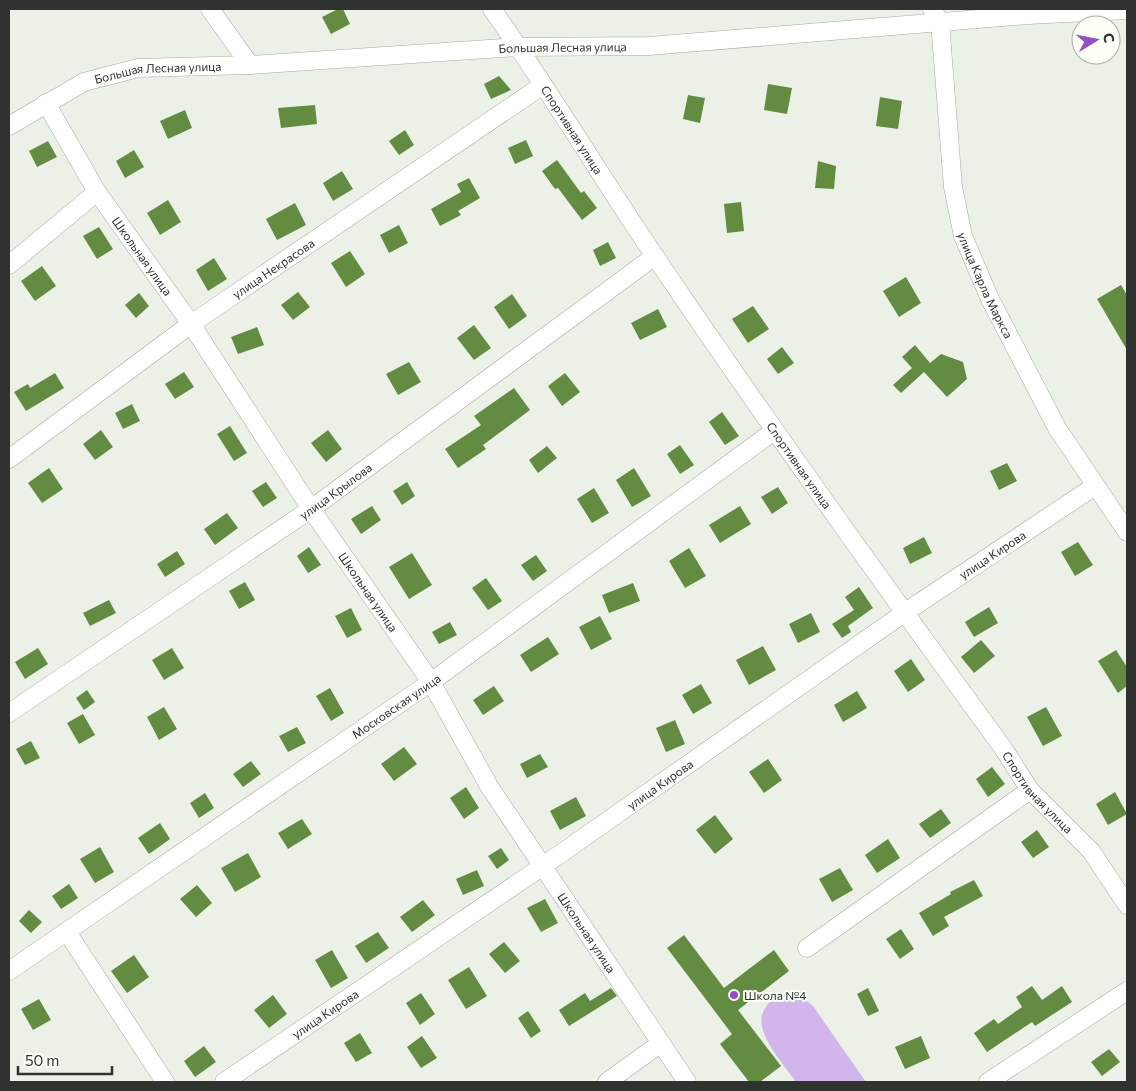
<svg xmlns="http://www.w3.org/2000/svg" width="1136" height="1091" font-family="Commissioner,sans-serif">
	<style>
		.green { fill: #d2b6eb }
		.building { fill: #648b42 }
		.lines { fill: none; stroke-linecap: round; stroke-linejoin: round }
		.minor-casing { stroke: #a5aaa1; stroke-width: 19 }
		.minor { stroke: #fff; stroke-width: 18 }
		.poi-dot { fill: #934fc4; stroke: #f9fff5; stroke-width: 2 }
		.labels { text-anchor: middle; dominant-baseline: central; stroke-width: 4; stroke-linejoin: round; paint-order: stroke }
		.street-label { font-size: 12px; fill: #30322f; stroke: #f9fff5 }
		.poi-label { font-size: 12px; fill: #30322f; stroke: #f9fff5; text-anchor: start }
	</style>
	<rect width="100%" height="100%" fill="#ecf1e8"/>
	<path class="green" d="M783,994c14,0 20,3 30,12l53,76h-70c-18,-26 -60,-67 -13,-88z"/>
	<path class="building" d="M338,9h5l7,15 -19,10 -9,-17z
		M499,76l12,14 -20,9 -7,-15z
		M768,84l24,4 -5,26 -23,-4z
		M688,95l17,3 -5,25 -17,-4z
		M880,97l22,4 -4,28 -22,-3z
		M315,105l2,19 -36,4 -3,-20z
		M185,110l7,18 -24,11 -8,-18z
		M405,130l9,15 -15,10 -10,-14z
		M526,140l7,16 -18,8 -7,-16z
		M48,141l9,16 -20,10 -8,-16z
		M134,150l10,17 -19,11 -9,-17z
		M557,160l24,33 3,-2 13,17 -15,12 -24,-32 -3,1 -13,-18z
		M818,161l18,5 -2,23 -19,-1z
		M342,171l11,18 -20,12 -10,-18z
		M469,178l11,20 -22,13 3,4 -21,11 -9,-17 30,-17 -4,-8z
		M168,200l13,22 -21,13 -13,-22z
		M741,202l3,29 -17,2 -3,-29z
		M295,203l11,22 -29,15 -11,-21z
		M399,225l9,18 -19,10 -9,-18z
		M99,227l14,22 -16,10 -14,-23z
		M608,242l8,16 -16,8 -7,-16z
		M350,251l15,23 -19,13 -15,-24z
		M214,258l13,21 -19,12 -12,-21z
		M42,266l14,20 -21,15 -14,-20z
		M906,277l15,26 -22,14 -16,-26z
		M1121,285l6,10v55l-30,-51z
		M298,292l12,15 -17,13 -12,-15z
		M139,293l10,13 -13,12 -11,-13z
		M512,294l15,22 -18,13 -15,-22z
		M753,306l16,23 -21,14 -16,-24z
		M658,309l9,18 -27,13 -9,-17z
		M474,325l17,23 -17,12 -17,-22z
		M257,327l7,18 -26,9 -7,-17z
		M915,345l15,18 11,-9 22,8 4,17 -20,18 -23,-25 -23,21 -8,-8 19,-17 -10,-11z
		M782,347l12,16 -16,11 -11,-15z
		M409,362l12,20 -23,13 -12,-21z
		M184,372l10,15 -19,12 -10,-15z
		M55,373l9,15 -38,23 -12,-19 14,-8 2,4z
		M565,373l15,19 -18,14 -14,-20z
		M514,388l16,22 -47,35 3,4 -28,19 -13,-19 36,-24 -7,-9z
		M132,404l8,17 -17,8 -8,-16z
		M722,412l17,24 -14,9 -16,-23z
		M230,426l17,27 -13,8 -17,-27z
		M101,430l12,17 -18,13 -12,-16z
		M328,430l14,19 -16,13 -15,-19z
		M680,445l14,20 -14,9 -13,-20z
		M547,446l10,12 -19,15 -9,-13z
		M1007,463l10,18 -18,9 -9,-19z
		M49,468l14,21 -21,14 -14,-20z
		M634,468l17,28 -19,11 -16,-27z
		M266,482l11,16 -14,9 -11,-16z
		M407,482l8,14 -13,9 -9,-14z
		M778,487l10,16 -16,11 -11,-17z
		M594,488l15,25 -17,10 -15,-24z
		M372,506l9,14 -20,14 -10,-15z
		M740,506l11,18 -31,19 -11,-18z
		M227,513l11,15 -23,17 -11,-16z
		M924,537l8,16 -22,11 -7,-16z
		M1078,542l15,23 -18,11 -14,-24z
		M309,547l12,18 -13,8 -11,-17z
		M689,548l17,28 -21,12 -16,-27z
		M177,551l8,13 -20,13 -8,-13z
		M412,553l20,32 -23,14 -20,-32z
		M536,555l11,16 -14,10 -12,-16z
		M486,578l16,23 -14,9 -16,-22z
		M245,582l10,18 -16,9 -10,-18z
		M633,583l7,18 -31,12 -7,-18z
		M859,587l14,21 -25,18 3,6 -9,6 -10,-14 22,-14 -9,-13z
		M109,600l7,13 -26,13 -7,-13z
		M989,607l9,16 -24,14 -9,-15z
		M351,608l11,22 -15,8 -12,-22z
		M811,613l9,19 -22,11 -9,-19z
		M600,616l12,23 -21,11 -12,-23z
		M450,622l7,13 -18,9 -7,-12z
		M548,637l11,17 -28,18 -11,-17z
		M981,640l14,16 -21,17 -13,-16z
		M763,646l13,24 -27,15 -13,-25z
		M38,648l10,16 -23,15 -10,-17z
		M172,648l12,20 -20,12 -12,-20z
		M1116,650l11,17v19l-9,7 -20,-32z
		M911,659l14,21 -17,12 -14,-21z
		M701,684l11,19 -19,11 -11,-19z
		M494,686l10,15 -21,14 -10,-15z
		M330,688l14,25 -13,8 -15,-25z
		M87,690l8,12 -11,8 -8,-12z
		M857,691l10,17 -24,14 -9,-17z
		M164,707l13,22 -18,11 -12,-23z
		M1046,707l16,29 -19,10 -16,-29z
		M83,714l12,21 -16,9 -12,-21z
		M675,720l10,24 -19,8 -10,-24z
		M297,727l9,16 -18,9 -9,-16z
		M31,741l9,17 -15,7 -9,-16z
		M404,747l13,17 -23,17 -13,-17z
		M540,754l8,13 -21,11 -7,-14z
		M768,759l14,21 -18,13 -15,-21z
		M251,761l10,13 -18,13 -10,-13z
		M992,767l13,17 -17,13 -12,-18z
		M466,787l13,21 -15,11 -14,-21z
		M1115,792l12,22 -19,11 -12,-21z
		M205,793l9,15 -15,10 -9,-15z
		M576,797l10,19 -26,14 -10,-19z
		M941,809l10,14 -21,15 -11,-14z
		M715,815l18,24 -18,15 -19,-24z
		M302,819l10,15 -24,15 -10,-16z
		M160,823l10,16 -21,15 -11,-16z
		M1037,830l12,17 -16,11 -12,-16z
		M888,839l12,19 -23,15 -12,-18z
		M100,847l14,25 -19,11 -15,-24z
		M501,848l8,12 -12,9 -9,-13z
		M248,853l13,24 -26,15 -14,-24z
		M840,868l13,22 -21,12 -13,-23z
		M477,870l7,16 -21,9 -7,-16z
		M974,880l9,16 -39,21 5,9 -16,10 -14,-23 32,-19 -1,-2z
		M69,884l9,14 -17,11 -9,-13z
		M197,885l15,18 -16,14 -16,-18z
		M545,899l13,24 -17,9 -14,-24z
		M423,900l12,15 -23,17 -12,-15z
		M29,910l13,12 -11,11 -12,-12z
		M901,929l13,20 -14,10 -14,-20z
		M378,932l11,16 -23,15 -11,-17z
		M684,935l40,53 50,-38 15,21 -51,39 43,56 -21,16h-11l-29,-38 12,-10 -65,-86z
		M504,942l16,19 -15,12 -16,-19z
		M332,950l16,28 -17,10 -16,-28z
		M134,955l15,22 -22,16 -16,-22z
		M469,967l18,29 -21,13 -18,-29z
		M1032,986l10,14 20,-14 10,16 -37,24 -3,-4 -45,30 -13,-19 20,-14 4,5 24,-17 -6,-10z
		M611,988l6,8 -48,30 -10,-16 26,-17 5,8z
		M868,988l11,23 -11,5 -11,-22z
		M421,993l14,21 -15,11 -14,-22z
		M273,995l14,19 -18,14 -15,-18z
		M39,999l12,21 -18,10 -12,-21z
		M528,1011l13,20 -10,7 -13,-20z
		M360,1033l12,20 -16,9 -12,-19z
		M422,1036l15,22 -16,10 -14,-21z
		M921,1036l9,22 -25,11 -10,-22z
		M204,1046l12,16 -21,15 -11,-16z
		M1109,1049l11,13 -18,14 -11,-14z"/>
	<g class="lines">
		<g class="minor-casing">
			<g id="minor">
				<path d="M210,9l40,56"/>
				<path id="s1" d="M492,9c57,81 108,166 164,249 112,166 229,328 347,490l27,42 61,61 36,54"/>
				<path id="s2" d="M932,9l8,13 13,165 10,49 27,63 67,129 70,104"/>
				<path id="s3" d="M46,103l51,89 94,132 120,185 120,173 58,104 198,296"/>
				<path id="s4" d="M9,126l75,-44 54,-14 112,-3 269,-18 130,-1 379,-31 99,-5"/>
				<path d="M9,265l88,-73"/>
				<path id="s5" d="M9,459l182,-135 352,-239"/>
				<path id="s6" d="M9,713l302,-204 344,-253"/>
				<path d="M67,932l98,150"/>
				<path d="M807,948l223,-158"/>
				<path id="s7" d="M9,971l422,-289 343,-251"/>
				<path id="s8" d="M224,1082l319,-216 361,-253 191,-127"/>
				<path d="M607,1082l54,-39"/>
				<path d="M988,1082l139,-91"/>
			</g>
		</g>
		<use href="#minor" class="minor"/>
	</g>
	<circle class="poi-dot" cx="734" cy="995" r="5"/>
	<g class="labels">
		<g class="street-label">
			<text stroke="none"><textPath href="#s4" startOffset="568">Большая Лесная улица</textPath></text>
			<text stroke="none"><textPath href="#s4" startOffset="162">Большая Лесная улица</textPath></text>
			<text stroke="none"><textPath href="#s1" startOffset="145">Спортивная улица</textPath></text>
			<text stroke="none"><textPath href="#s3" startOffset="181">Школьная улица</textPath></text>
			<text stroke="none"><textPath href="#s5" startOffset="326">улица Некрасова</textPath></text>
			<text stroke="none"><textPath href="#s2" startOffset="285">улица Карла Маркса</textPath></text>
			<text stroke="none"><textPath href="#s1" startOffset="550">Спортивная улица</textPath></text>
			<text stroke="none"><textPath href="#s6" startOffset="395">улица Крылова</textPath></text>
			<text stroke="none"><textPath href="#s8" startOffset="932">улица Кирова</textPath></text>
			<text stroke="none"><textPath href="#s3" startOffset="586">Школьная улица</textPath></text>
			<text stroke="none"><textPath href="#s7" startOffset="469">Московская улица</textPath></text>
			<text stroke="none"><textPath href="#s8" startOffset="528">улица Кирова</textPath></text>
			<text stroke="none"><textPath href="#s1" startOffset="955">Спортивная улица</textPath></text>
			<text stroke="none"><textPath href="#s3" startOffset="991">Школьная улица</textPath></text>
			<text stroke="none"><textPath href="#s8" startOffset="122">улица Кирова</textPath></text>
		</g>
		<g class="poi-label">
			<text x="744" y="995">Школа №4</text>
		</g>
	</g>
	<rect width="1136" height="1091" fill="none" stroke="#30322f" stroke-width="20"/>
	<g transform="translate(1096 40) rotate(80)"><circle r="24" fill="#f9fff5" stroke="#a9ada6"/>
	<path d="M0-4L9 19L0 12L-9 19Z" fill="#934fc4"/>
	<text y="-8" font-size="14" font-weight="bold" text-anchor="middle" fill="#30322f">С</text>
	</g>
	<path d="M18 1066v8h94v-8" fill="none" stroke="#30322f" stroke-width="2.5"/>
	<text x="25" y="1066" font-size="15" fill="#30322f" stroke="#f9fff5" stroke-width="4" paint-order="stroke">50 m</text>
</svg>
